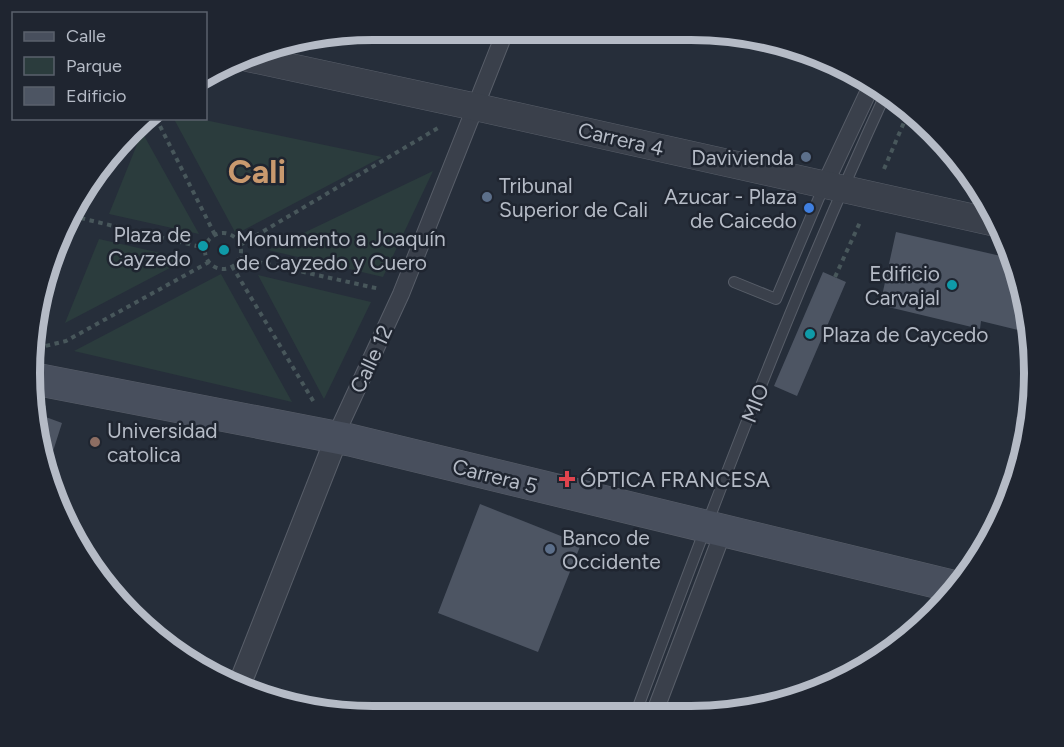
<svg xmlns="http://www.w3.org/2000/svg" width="1064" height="747" font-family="Figtree,sans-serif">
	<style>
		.green { fill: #2b3c3d }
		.building { fill: #4d5563 }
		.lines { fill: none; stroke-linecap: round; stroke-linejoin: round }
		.service-casing { stroke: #585e69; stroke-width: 12 }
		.pedestrian-casing { stroke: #585e69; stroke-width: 18 }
		.minor-casing { stroke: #585e69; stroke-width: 24 }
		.tertiary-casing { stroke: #585e69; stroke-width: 28 }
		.secondary-casing { stroke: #585e69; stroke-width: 33 }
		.path { stroke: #48575b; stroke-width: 4; stroke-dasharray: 4.5 4.5; stroke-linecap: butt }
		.service { stroke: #3a404b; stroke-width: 10 }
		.pedestrian { stroke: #3a404b; stroke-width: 16 }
		.minor { stroke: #3a404b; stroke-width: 22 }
		.tertiary { stroke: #3a404b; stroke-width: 27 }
		.secondary { stroke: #484f5d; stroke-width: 32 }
		.service-dot { fill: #5c6f8a; stroke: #1f2530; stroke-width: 2 }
		.shop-dot { fill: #3f7fe0; stroke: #1f2530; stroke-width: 2 }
		.culture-dot { fill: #0f9aa8; stroke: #1f2530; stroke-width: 2 }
		.education-dot { fill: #8d6e63; stroke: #1f2530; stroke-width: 2 }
		.health-dot { fill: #e0444e; stroke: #1f2530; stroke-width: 2 }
		.labels { text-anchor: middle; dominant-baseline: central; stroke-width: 5; stroke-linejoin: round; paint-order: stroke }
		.street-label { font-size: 21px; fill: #b5bbc6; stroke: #1f2530 }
		.poi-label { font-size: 21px; fill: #b5bbc6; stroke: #1f2530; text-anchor: start }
		.town-label { font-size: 33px; font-weight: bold; fill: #c9996e; stroke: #1f2530 }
		.rim { fill: none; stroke: #b5bbc6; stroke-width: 8 }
	</style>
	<rect width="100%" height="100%" fill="#262e3a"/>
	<path class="green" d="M174,119h26l182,38 -146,77z
		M142,132l57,102 -90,-20z
		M433,171l-50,106 -115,-27z
		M99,239l88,20 -122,64z
		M221,274l71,128 -218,-51z
		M258,275l113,27 -47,97z"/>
	<path class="building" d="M896,232l118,27 10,66 -2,6 -41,-10 -1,8 -100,-24z
		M823,272l23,10 -49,114 -23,-10z
		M35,402l11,4 -3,10 19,7 -15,47 -10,-30z
		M480,504l101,40 -43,108 -100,-39z"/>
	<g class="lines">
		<g class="service-casing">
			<path id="service" d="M734,282l42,17 48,-113
				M635,715c78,-209 157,-418 250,-620"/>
		</g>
		<g class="pedestrian-casing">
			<path id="pedestrian" d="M825,184l47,-100
				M337,437l3,-11 61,-132 104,-262
				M654,714l69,-182"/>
		</g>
		<g class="minor-casing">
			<path id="minor" d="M239,686l98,-249"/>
		</g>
		<g class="tertiary-casing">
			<path id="tertiary" d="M248,58l228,49 516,115"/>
		</g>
		<g class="secondary-casing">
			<path id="secondary" d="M35,379l315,61 602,146"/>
		</g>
		<path class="path" d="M156,118l59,117
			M884,169l24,-56
			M72,216l133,32
			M205 251a18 18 0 1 1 36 0a18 18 0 1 1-36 0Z
			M240,245l198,-117
			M240,258l140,31
			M232,266l83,138
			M835,277l26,-57
			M37,348l29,-7 143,-79"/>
		<use href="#service" class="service"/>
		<use href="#pedestrian" class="pedestrian"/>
		<use href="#minor" class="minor"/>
		<use href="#tertiary" class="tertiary"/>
		<use href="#secondary" class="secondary"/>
	</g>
	<g class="service-dot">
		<circle cx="806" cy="157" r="6"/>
		<circle cx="487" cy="197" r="6"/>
		<circle cx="550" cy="549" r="6"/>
	</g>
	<circle class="shop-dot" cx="809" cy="208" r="6"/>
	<g class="culture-dot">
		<circle cx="203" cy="246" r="6"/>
		<circle cx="224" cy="250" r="6"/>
		<circle cx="952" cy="285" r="6"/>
		<circle cx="810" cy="334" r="6"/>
	</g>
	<circle class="education-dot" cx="95" cy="442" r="6"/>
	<path class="health-dot" d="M564 470h6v6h6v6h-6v6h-6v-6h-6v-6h6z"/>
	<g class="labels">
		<g class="street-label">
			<text transform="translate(621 139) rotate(13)">Carrera 4</text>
			<text transform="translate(371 359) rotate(-65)">Calle 12</text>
			<text transform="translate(755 403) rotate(-68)">MIO</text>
			<text transform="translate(495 476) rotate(14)">Carrera 5</text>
		</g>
		<g class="poi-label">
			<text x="794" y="157" text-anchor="end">Davivienda</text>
			<text x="499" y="185">Tribunal<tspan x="499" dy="24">Superior de Cali</tspan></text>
			<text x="797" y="196" text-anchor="end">Azucar - Plaza<tspan x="797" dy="24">de Caicedo</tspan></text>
			<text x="191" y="234" text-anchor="end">Plaza de<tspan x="191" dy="24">Cayzedo</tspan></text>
			<text x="236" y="238">Monumento a Joaquín<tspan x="236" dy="24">de Cayzedo y Cuero</tspan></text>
			<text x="940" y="273" text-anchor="end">Edificio<tspan x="940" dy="24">Carvajal</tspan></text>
			<text x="822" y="334">Plaza de Caycedo</text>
			<text x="107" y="430">Universidad<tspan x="107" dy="24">catolica</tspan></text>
			<text x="580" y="479">ÓPTICA FRANCESA</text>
			<text x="562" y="537">Banco de<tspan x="562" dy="24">Occidente</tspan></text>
		</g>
		<g class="town-label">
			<text x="257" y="171">Cali</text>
		</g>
	</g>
	<path d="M0 0H1064V747H0ZM373 40H691A333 333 0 0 1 1024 373V373A333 333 0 0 1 691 706H373A333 333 0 0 1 40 373V373A333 333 0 0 1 373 40Z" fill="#1f2530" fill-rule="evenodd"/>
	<path class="rim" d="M373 40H691A333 333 0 0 1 1024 373V373A333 333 0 0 1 691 706H373A333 333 0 0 1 40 373V373A333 333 0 0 1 373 40Z"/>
	<rect x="12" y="12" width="195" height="108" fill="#1f2530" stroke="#5b616c" stroke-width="1.5"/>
	<rect x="24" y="32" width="30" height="9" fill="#484f5d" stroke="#5b616c" stroke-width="1.5"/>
	<text x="66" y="42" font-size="18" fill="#b5bbc6">Calle</text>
	<rect x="24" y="57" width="30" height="18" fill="#2b3c3d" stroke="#5b616c" stroke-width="1.5"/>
	<text x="66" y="72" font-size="18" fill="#b5bbc6">Parque</text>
	<rect x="24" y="87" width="30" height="18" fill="#4d5563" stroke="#5b616c" stroke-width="1.5"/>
	<text x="66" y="102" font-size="18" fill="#b5bbc6">Edificio</text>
</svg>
